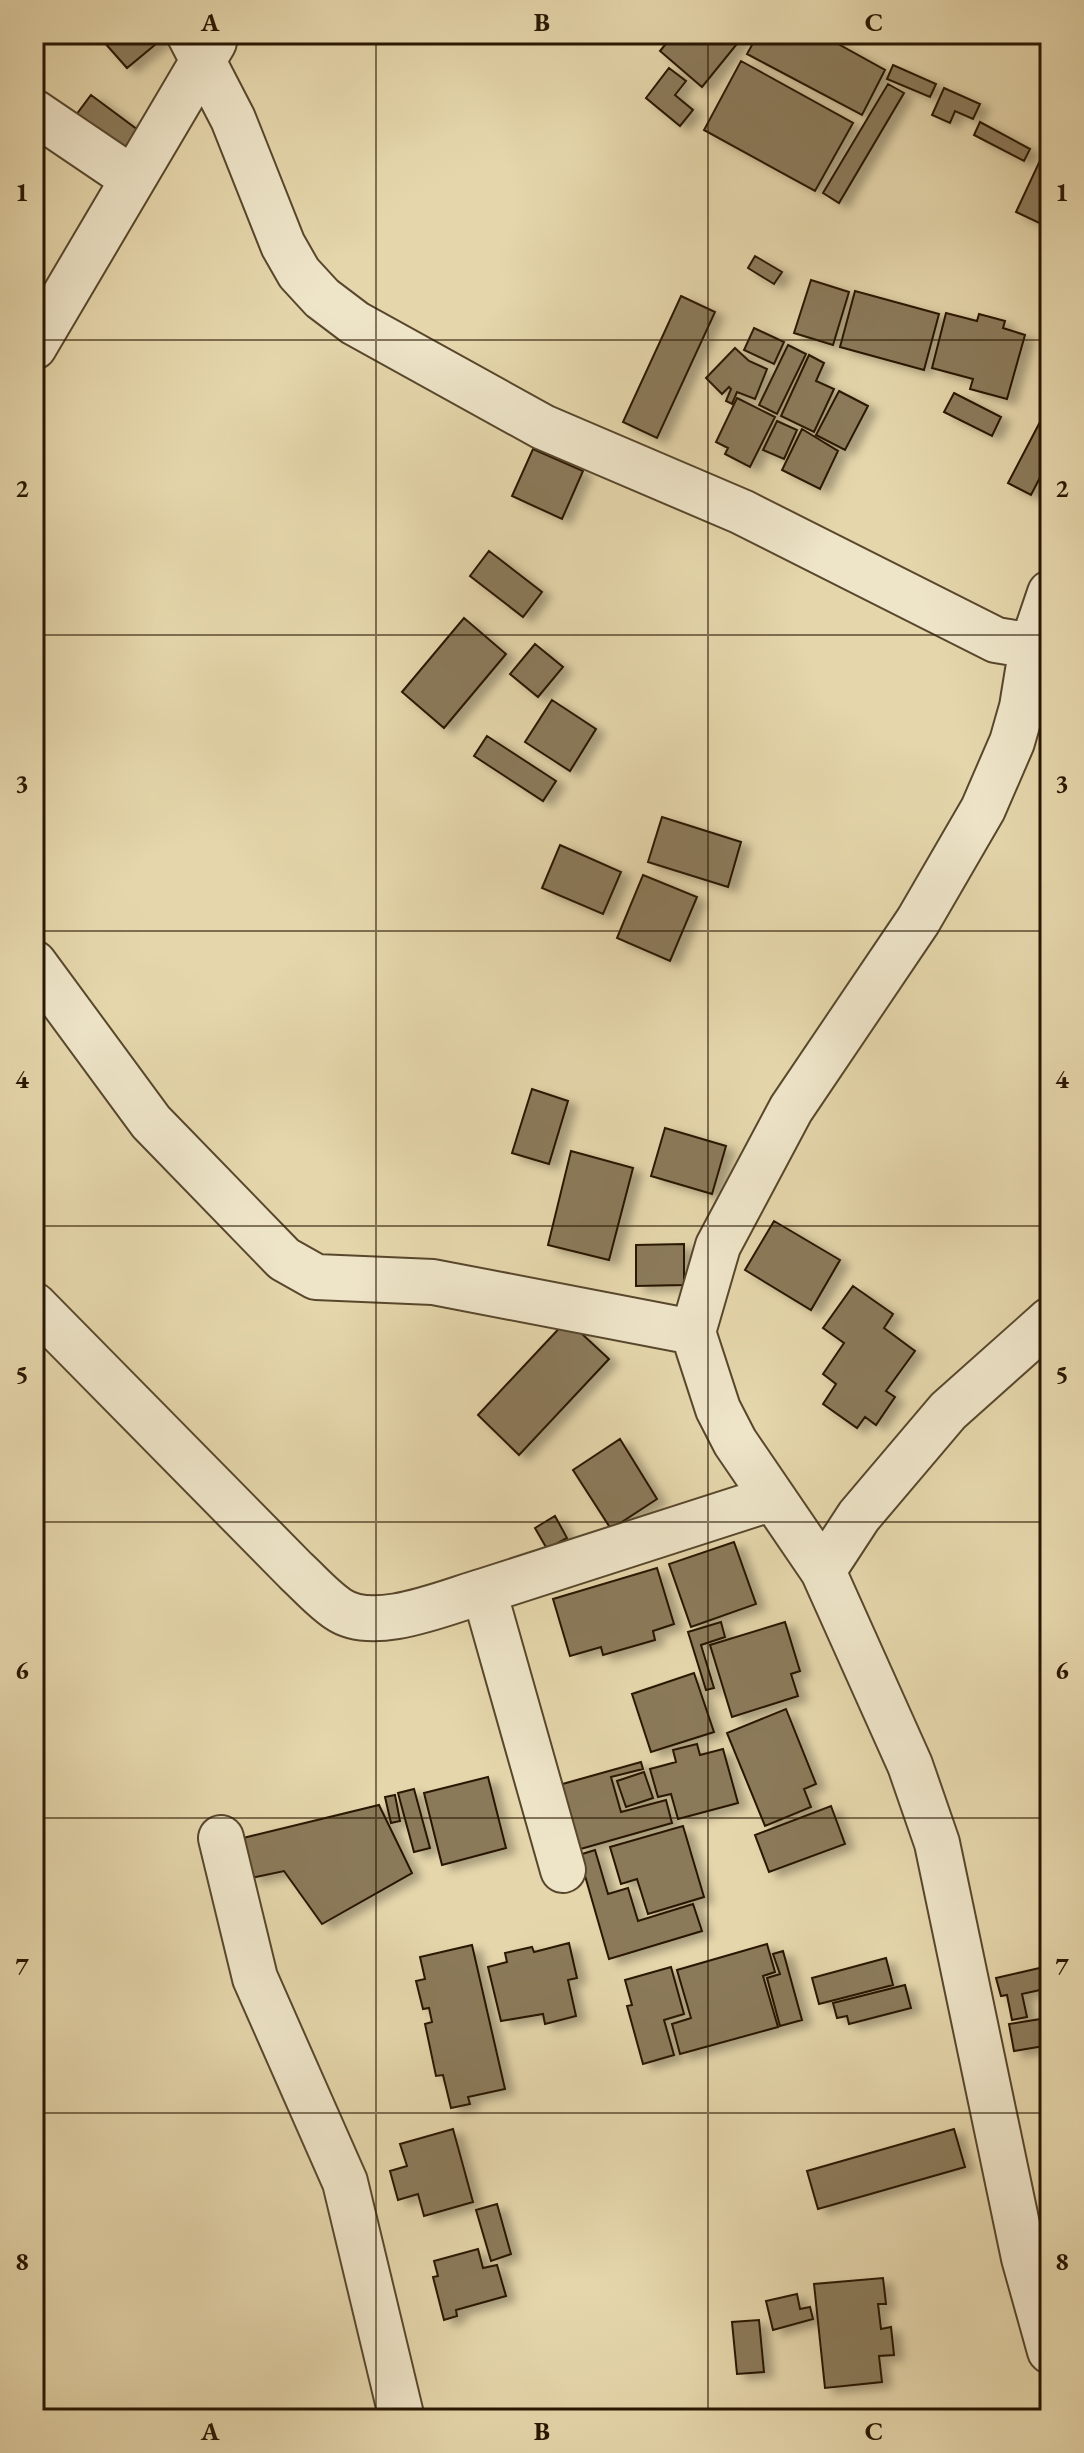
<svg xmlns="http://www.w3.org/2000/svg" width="1084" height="2453" font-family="'EB Garamond',serif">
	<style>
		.building { fill: #8b7a5a; stroke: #291702; stroke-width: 2; filter: url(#shadow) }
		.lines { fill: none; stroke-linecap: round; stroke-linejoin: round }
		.minor-casing { stroke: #58472c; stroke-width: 48 }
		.minor { stroke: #eee4c8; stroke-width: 44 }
		.grid { fill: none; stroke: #291702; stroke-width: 2; stroke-opacity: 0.55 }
		.neatline { fill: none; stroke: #291702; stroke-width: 3 }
		.grid-label { font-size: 26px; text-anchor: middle; font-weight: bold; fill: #291702 }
	</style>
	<defs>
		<filter id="shadow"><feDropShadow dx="9" dy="5" stdDeviation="4" flood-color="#0004"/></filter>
	</defs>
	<rect width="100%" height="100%" fill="#e5d6ab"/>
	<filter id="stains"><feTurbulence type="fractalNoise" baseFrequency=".0025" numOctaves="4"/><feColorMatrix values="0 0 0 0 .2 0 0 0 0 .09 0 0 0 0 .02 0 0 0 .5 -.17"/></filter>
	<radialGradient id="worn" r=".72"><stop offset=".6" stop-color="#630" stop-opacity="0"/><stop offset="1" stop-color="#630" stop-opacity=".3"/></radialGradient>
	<path class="building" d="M114,34h54l-41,34 -23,-26z
		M674,34h71l-43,53 -42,-36z
		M758,34h62l65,36 -23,45 -115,-61z
		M741,61l112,62 -38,68 -111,-61z
		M893,65l43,19 -6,13 -43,-18z
		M669,68l17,13 -11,14 18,15 -13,16 -34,-28z
		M888,84l16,9 -65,110 -16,-10z
		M944,88l36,16 -7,15 -18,-8 -5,12 -18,-8z
		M91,95l47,35 -18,24 -47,-35z
		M980,122l50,27 -6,12 -50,-26z
		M1043,154l7,3v71l-34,-16z
		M755,256l27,16 -8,12 -26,-16z
		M811,280l38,12 -16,53 -39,-12z
		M855,291l84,23 -15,56 -84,-23z
		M681,296l34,16 -58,126 -34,-16z
		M946,313l31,8 2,-7 26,7 -2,7 22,7 -18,64 -37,-10 3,-10 -41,-11z
		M754,328l30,14 -10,22 -30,-14z
		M788,345l18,9 -29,60 -18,-9z
		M735,348l14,13 18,8 -12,30 -18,-7 -5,12 -6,-3 5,-12 -2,-2 -7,7 -16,-16z
		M809,355l15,8 -8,18 18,8 -20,43 -33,-16z
		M839,391l29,15 -23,44 -29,-15z
		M954,393l47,24 -9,19 -48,-24z
		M737,398l38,19 -25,50 -25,-13 3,-6 -12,-6z
		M777,421l20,9 -13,29 -21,-9z
		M1040,422l10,6v30l-19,37 -23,-12z
		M802,429l36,22 -18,38 -38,-19z
		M533,449l50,22 -21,48 -50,-23z
		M489,551l53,41 -19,25 -53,-41z
		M464,618l42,36 -62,74 -42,-36z
		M535,644l28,23 -25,30 -28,-23z
		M552,700l44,29 -26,42 -45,-29z
		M487,736l69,45 -13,20 -69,-45z
		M662,817l79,25 -13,45 -80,-25z
		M560,845l61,27 -18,42 -61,-26z
		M643,875l54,22 -27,64 -53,-23z
		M532,1089l36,12 -19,63 -37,-11z
		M665,1128l61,18 -14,48 -61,-18z
		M571,1151l62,17 -24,92 -61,-15z
		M774,1221l66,39 -29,50 -66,-40z
		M684,1244v41l-48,1v-41z
		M853,1286l40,28 -9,14 31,23 -29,40 9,6 -19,28 -11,-8 -8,11 -34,-24 13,-20 -13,-10 21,-31 -21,-15z
		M567,1320l42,39 -90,96 -41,-40z
		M620,1439l37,60 -46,30 -38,-59z
		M555,1516l12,22 -20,11 -12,-21z
		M734,1542l22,62 -65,23 -22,-63z
		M657,1568l17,56 -21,7 2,9 -52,15 -2,-8 -31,9 -17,-57z
		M721,1622l4,15 -24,8 13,43 -8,2 -18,-58z
		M785,1622l15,49 -9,3 7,22 -66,21 -22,-72z
		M694,1673l20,59 -63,20 -19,-58z
		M786,1709l30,75 -12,5 7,18 -46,19 -38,-93z
		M697,1744l3,11 23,-6 15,54 -60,16 -7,-25 -13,3 -8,-28 26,-7 -3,-12z
		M641,1762l2,7 -32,8 10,35 45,-12 6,23 -95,27 -18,-65z
		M644,1772l9,26 -27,9 -9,-26z
		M488,1777l18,71 -64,17 -18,-72z
		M414,1789l16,59 -16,4 -16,-59z
		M395,1795l5,26 -9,2 -6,-26z
		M379,1805l33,68 -90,51 -38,-53 -33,7 -8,-40z
		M831,1806l14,38 -76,28 -14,-37z
		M683,1826l21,71 -56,17 -11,-35 -16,5 -11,-37z
		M595,1850l13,44 20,-6 10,33 55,-17 9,27 -93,28 -30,-104z
		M569,1943l8,35 -9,2 8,36 -31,8 -2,-10 -42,7 -13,-54 19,-5 -2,-9 27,-6 2,5z
		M767,1944l8,28 -12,4 15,51 -98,27 -8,-30 19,-6 -14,-48z
		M472,1945l33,144 -37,8 2,7 -19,4 -8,-33 -7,1 -11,-52 7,-2 -3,-14 -6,1 -7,-28 9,-2 -5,-22z
		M783,1951l19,69 -22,6 -13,-48 13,-4 -7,-20z
		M886,1958l7,27 -74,19 -7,-26z
		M671,1967l13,47 -20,6 10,35 -31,9 -16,-58 5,-1 -7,-25z
		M1044,1967l5,21 -27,6 5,23 -15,3 -5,-25 -6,1 -5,-18z
		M905,1985l6,23 -62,16 -2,-8 -10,2 -4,-15z
		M1047,2018l3,27 -36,6 -5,-27z
		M453,2129l20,73 -49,14 -6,-22 -20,6 -8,-29 17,-5 -7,-22z
		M954,2129l11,38 -147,42 -11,-38z
		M497,2204l14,50 -20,7 -15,-51z
		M478,2249l5,19 14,-3 9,31 -50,14 1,6 -13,4 -11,-43 5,-1 -4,-15z
		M883,2278l3,26h-8l3,25 10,-2 3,28 -15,1 3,26 -57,6 -11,-104z
		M797,2294l3,15 10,-2 3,12 -40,11 -7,-29z
		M759,2320l5,52 -27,2 -5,-52z"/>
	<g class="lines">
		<g class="minor-casing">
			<path id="minor" d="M189,34l44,85 50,126 16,28 23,25 33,25 188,104 199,85 254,128 36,6
				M34,112l99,67
				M34,347l180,-305
				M34,963l117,159 133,137 32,18 117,5 260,50 25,77 17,33 88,129 87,194 27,78 87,415 26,93
				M34,1305l262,266c13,12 27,28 42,38 36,25 108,-7 146,-18
				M693,1332l25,-86 73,-137 127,-188 65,-112 29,-67 10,-35 10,-61 18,-53
				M823,1571l36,-55 89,-105 102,-91
				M221,1838l34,140 90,204 57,237
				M563,1870l-79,-279 289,-93"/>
		</g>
		<use href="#minor" class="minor"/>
	</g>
	<path class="grid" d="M376,34v2385M708,34v2385M34,340h1016M34,635h1016M34,931h1016M34,1226h1016M34,1522h1016M34,1818h1016M34,2113h1016"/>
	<rect width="1084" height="2453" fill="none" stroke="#e5d6ab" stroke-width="88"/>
	<rect x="44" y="44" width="996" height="2365" class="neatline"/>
	<g class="grid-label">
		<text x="210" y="31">A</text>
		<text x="542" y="31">B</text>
		<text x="874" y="31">C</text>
		<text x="22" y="201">1</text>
		<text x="1062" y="201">1</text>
		<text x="22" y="497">2</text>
		<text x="1062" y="497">2</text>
		<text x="22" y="792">3</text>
		<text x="1062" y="792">3</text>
		<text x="22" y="1088">4</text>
		<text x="1062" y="1088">4</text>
		<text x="22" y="1383">5</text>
		<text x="1062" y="1383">5</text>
		<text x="22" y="1679">6</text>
		<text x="1062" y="1679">6</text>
		<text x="22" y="1975">7</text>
		<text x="1062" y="1975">7</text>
		<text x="22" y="2270">8</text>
		<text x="1062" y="2270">8</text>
		<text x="210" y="2440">A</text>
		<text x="542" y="2440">B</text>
		<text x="874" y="2440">C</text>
	</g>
	<rect width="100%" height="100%" filter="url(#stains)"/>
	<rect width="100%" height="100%" fill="url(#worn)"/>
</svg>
